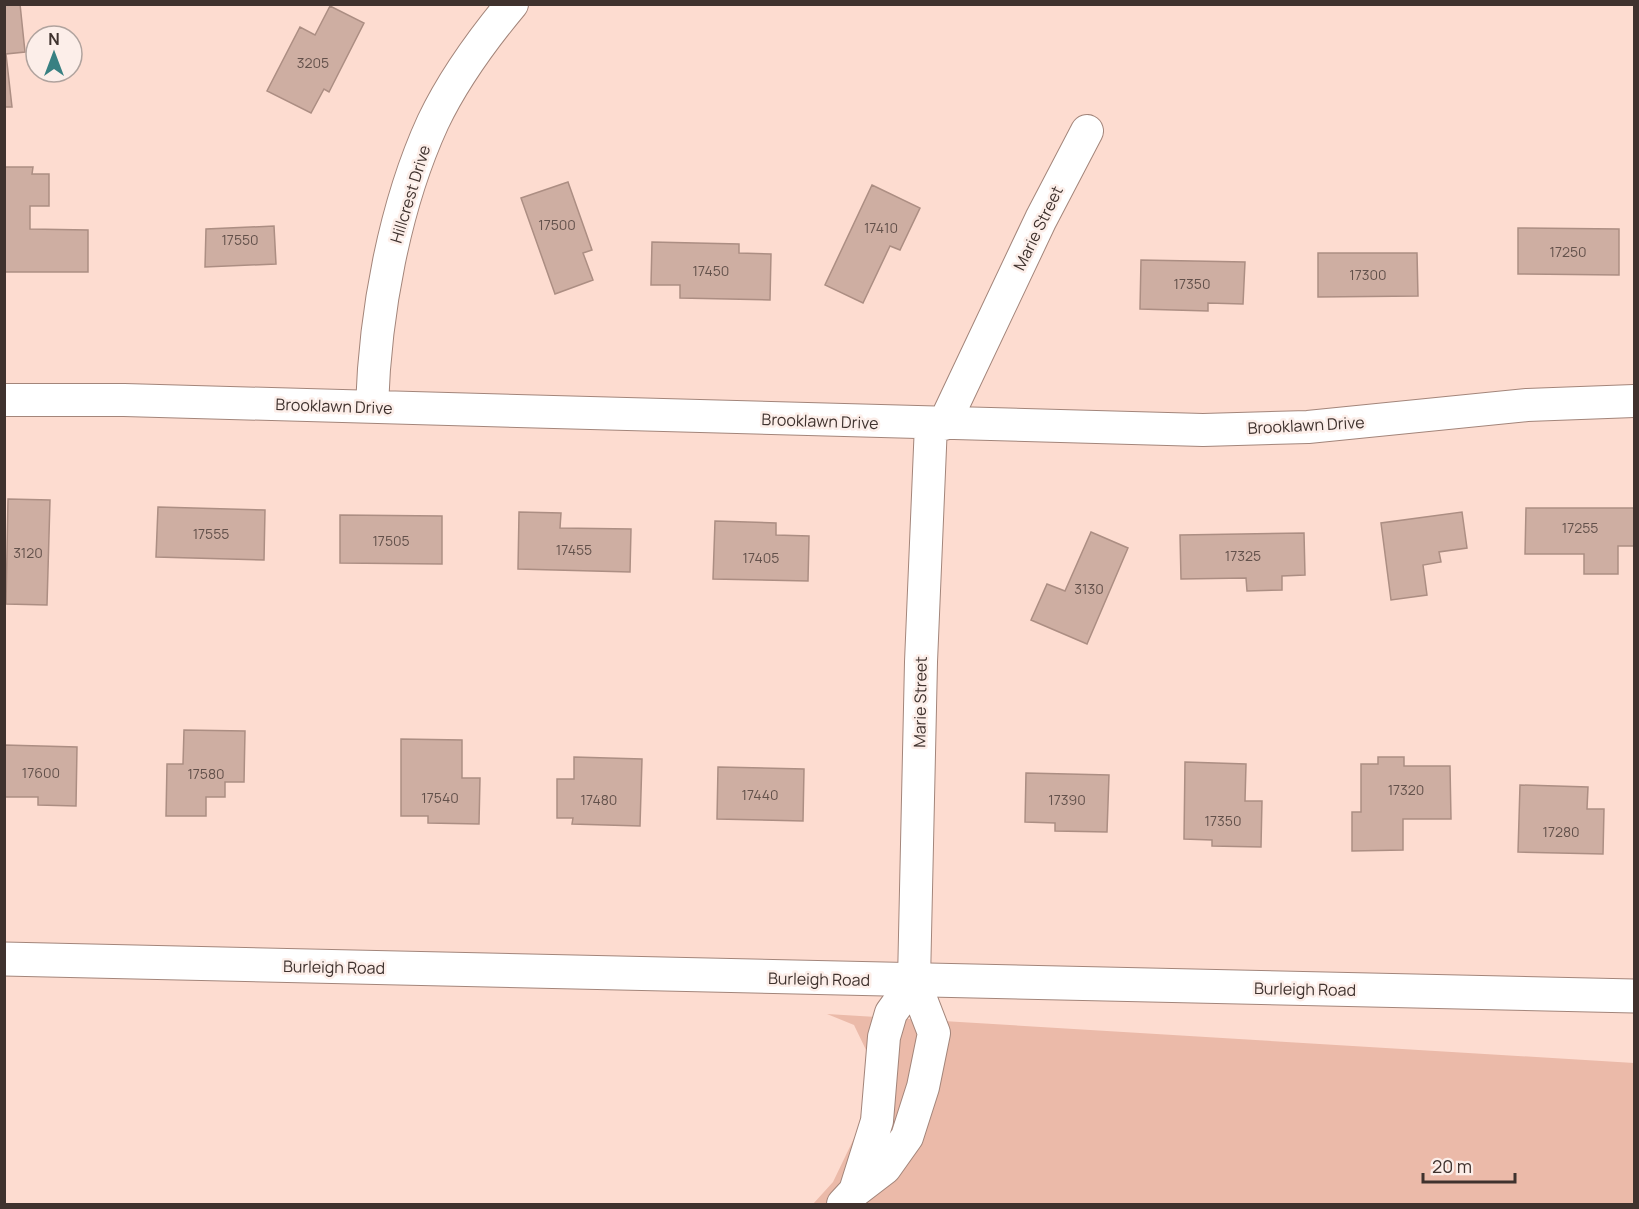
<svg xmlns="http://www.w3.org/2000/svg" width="1639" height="1209" font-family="Manrope,sans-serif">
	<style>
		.green { fill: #ebbaa9 }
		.building { fill: #ceaea2; stroke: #ac8e83; stroke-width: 1.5 }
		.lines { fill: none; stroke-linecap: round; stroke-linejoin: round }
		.minor-casing { stroke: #a3857a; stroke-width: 34 }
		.tertiary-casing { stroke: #a3857a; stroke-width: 35 }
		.minor { stroke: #fff; stroke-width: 32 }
		.tertiary { stroke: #fff; stroke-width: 33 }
		.labels { text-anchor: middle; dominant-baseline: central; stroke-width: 5; stroke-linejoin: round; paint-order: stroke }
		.number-label { font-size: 14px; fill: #63514b }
		.street-label { font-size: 16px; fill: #3f322e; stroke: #fceee9 }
	</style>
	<rect width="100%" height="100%" fill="#fddcd0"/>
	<path class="green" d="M827,1014l807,49v141h-821l20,-22 25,-52 9,-50v-28l-13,-27z"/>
	<path class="building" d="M4,4h16l5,48 -19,2 6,53h-8z
		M330,6l34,17 -35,69 -5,-3 -13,24 -44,-22 33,-64 15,8z
		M4,167h29l-1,7h17v32h-19v23l58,1v42h-84z
		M568,182l24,68 -9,3 10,27 -38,14 -34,-96z
		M872,185l48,23 -20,42 -10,-4 -27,57 -38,-18z
		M274,226l2,38 -71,3 1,-38z
		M1518,228l101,1v46l-101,-1z
		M652,242l87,2v9l32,1 -1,46 -90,-2v-13h-29z
		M1318,253h99l1,43 -100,1z
		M1141,260l104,2 -2,42 -35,-1v8l-68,-2z
		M8,499l42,1 -3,105 -41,-1z
		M158,507l107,3 -1,50 -108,-3z
		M1526,508h108v38h-16v28h-34v-20h-59z
		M519,512l42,1 -1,15 71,1 -1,43 -112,-3z
		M1462,512l5,36 -28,4 2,10 -18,3 4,30 -36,5 -10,-77z
		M340,515l102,1v48l-102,-1z
		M715,521l61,2v12l33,1 -1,45 -95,-2z
		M1091,532l37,16 -41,96 -56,-24 16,-36 18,7z
		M1304,533l1,42 -23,1v14l-35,1 -1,-13 -65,1 -1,-44z
		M184,730l61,1 -1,51h-19v15h-19v19h-40l1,-52h16z
		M401,739l61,1v38h18l-1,46 -51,-1v-7h-27z
		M4,745l73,2 -1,59 -38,-1v-8h-34z
		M574,757l68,2 -2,67 -68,-2 1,-6h-16v-39h17z
		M1378,757h26v9h46l1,53h-48v31l-51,1v-39h9v-48h17z
		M1185,762l61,2 -1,37h17l-1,46 -49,-1v-6l-28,-1z
		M718,767l86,2 -1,52 -86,-2z
		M1026,773l83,2 -2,57 -52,-1v-8l-30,-1z
		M1520,785l68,2 -1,22h17l-1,45 -85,-2z"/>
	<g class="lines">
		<g class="minor-casing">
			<path id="minor" d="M4,400h120l1079,30 105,-3 219,-22 107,-4
				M372,406c3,-92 22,-199 61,-284 20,-42 49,-82 79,-118
				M944,424l97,-205 46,-88
				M855,1191l22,-70 7,-84 7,-24 23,-32
				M843,1204l12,-13 30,-23 22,-31 16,-50 11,-54 -20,-52 7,-319 10,-238"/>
		</g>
		<g class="tertiary-casing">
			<path id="tertiary" d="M4,959l1630,37"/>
		</g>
		<use href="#minor" class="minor"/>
		<use href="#tertiary" class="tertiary"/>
	</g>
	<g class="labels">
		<g class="number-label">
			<text x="313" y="62">3205</text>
			<text x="557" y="224">17500</text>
			<text x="881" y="227">17410</text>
			<text x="240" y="239">17550</text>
			<text x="1568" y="251">17250</text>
			<text x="711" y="270">17450</text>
			<text x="1368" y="274">17300</text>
			<text x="1192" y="283">17350</text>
			<text x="1580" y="527">17255</text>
			<text x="211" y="533">17555</text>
			<text x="391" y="540">17505</text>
			<text x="574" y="549">17455</text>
			<text x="28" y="552">3120</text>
			<text x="1243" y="555">17325</text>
			<text x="761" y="557">17405</text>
			<text x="1089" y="588">3130</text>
			<text x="41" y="772">17600</text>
			<text x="206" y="773">17580</text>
			<text x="1406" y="789">17320</text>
			<text x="760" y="794">17440</text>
			<text x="440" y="797">17540</text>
			<text x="599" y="799">17480</text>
			<text x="1067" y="799">17390</text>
			<text x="1223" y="820">17350</text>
			<text x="1561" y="831">17280</text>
		</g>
		<g class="street-label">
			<text transform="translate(410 194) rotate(-73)">Hillcrest Drive</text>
			<text transform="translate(1038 228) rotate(-64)">Marie Street</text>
			<text transform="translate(334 406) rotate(2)">Brooklawn Drive</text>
			<text transform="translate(820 421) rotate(2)">Brooklawn Drive</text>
			<text transform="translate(1306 425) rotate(-3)">Brooklawn Drive</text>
			<text transform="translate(920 702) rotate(-89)">Marie Street</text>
			<text transform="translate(334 967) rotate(1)">Burleigh Road</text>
			<text transform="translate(819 979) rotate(1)">Burleigh Road</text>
			<text transform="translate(1305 989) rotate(1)">Burleigh Road</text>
		</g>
	</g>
	<rect width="1639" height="1209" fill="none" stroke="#3f322e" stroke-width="12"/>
	<g transform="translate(54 54)"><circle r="28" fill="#fceee9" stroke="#b0a39e" stroke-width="1.5"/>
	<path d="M0-4.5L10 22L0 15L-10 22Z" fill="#388082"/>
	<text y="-9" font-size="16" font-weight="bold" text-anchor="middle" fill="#3f322e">N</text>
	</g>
	<path d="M1423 1173v9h92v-9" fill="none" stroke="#3f322e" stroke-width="3"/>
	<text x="1432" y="1173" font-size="18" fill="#3f322e" stroke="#fceee9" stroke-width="4.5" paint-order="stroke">20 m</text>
</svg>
